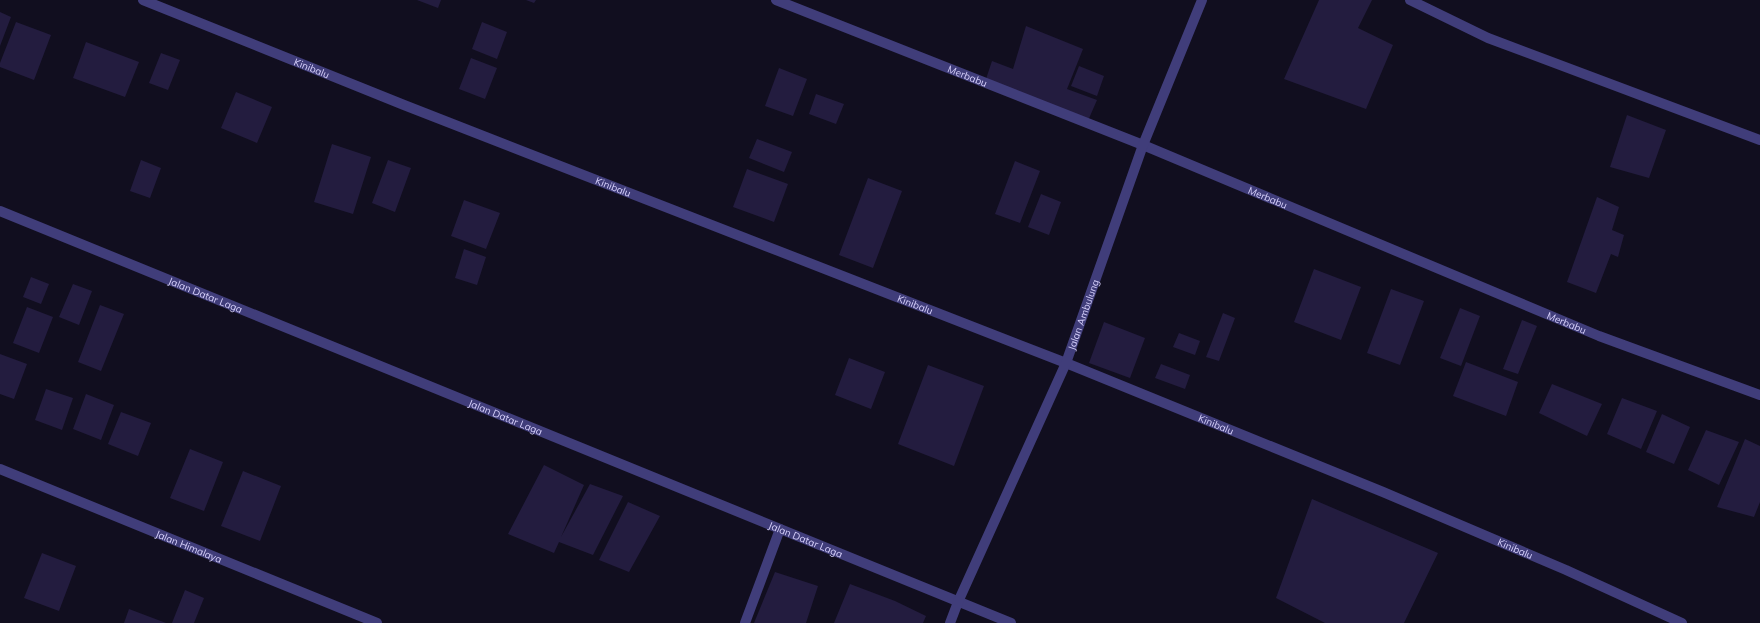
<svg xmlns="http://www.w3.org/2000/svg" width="1760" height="623" font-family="Mulish,sans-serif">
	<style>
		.building { fill: #231c3f }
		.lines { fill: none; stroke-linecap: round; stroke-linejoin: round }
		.minor { stroke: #403d7a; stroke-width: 10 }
		.tertiary { stroke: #403d7a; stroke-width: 10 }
		.labels { text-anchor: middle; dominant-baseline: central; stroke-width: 3.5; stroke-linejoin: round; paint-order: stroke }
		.street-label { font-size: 10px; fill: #d6d0fb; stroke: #110e1f }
	</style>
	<rect width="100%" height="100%" fill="#110e1f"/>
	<path class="building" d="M417,0h24l-3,8z
		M526,0h10l-2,3z
		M1319,0h53l-14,28 35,17 -27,64 -82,-30z
		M0,12l11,5 -11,29z
		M16,22l35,13 -17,45 -34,-13v-4z
		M482,22l25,10 -10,27 -25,-10z
		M1026,26l57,23 -16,40 30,11 -10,23 -102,-41 7,-21 21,8z
		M86,42l53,20 -14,35 -52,-19z
		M161,53l19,7 -12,30 -19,-7z
		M471,58l26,10 -12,31 -26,-10z
		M1079,66l25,10 -7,20 -26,-10z
		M779,68l28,11 -14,37 -28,-10z
		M236,92l36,15 -15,36 -36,-15z
		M816,94l28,10 -8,20 -27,-10z
		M1627,115l39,15 -17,48 -39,-11z
		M757,139l35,13 -8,20 -35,-14z
		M332,144l39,13 -18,57 -39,-12z
		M141,160l20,8 -11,30 -20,-7z
		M388,160l23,8 -16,44 -23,-9z
		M1015,161l25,10 -20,52 -25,-9z
		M747,169l41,15 -14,38 -41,-15z
		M868,178l34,13 -29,77 -34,-13z
		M1041,194l20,8 -12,33 -21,-8z
		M1597,197l22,10 -7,23 12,5 -6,22 -7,-3 -15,39 -29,-11z
		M464,200l36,13 -14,36 -35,-13z
		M464,249l22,8 -9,28 -22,-7z
		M1314,269l47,18 -20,53 -47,-18z
		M31,277l18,7 -8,20 -18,-7z
		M73,284l19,7 -13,34 -20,-8z
		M1391,289l33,12 -24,64 -33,-12z
		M100,305l24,9 -23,57 -23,-9z
		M27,307l26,10 -14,36 -26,-10z
		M1460,308l20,8 -19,50 -21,-8z
		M1223,313l12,5 -16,43 -13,-4z
		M1522,320l15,6 -19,48 -15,-5z
		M1104,322l41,16 -15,40 -41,-15z
		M1179,333l21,8 -5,14 -22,-8z
		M0,354l27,10 -13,35 -14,-5z
		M849,358l36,14 -14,37 -36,-14z
		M1466,362l52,20 -12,34 -53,-20z
		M1161,364l29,11 -5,14 -30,-11z
		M928,365l56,21 -30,80 -56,-22z
		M1552,384l50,20 -15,32 -48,-23z
		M46,389l27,9 -11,32 -27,-10z
		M86,394l28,11 -13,35 -28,-11z
		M1622,398l35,13 -16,38 -34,-15z
		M121,412l30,11 -13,33 -30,-12z
		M1662,414l28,13 -16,37 -28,-12z
		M1706,430l33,12 -20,43 -31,-15z
		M1745,439l15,7v56l-6,15 -37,-10z
		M190,449l33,13 -19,49 -34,-13z
		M544,465l40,20 -23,52 29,-53 33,12 -30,59 -34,-13 -5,11 -46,-19z
		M243,471l38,15 -21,55 -39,-15z
		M1312,499l126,54 -34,70h-79l-49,-25z
		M628,502l32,14 -31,56 -30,-12z
		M42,553l34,13 -17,45 -35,-13z
		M775,572l43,14 -12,37h-52z
		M850,584l45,17 31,15 -3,7h-89z
		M185,590l19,8 -10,25h-22z
		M129,609l37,14h-42z"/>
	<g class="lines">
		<g class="minor">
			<path id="s1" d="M143,0l261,105 662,258 317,129 183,78 116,53"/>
			<path id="s2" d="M776,0l367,145 456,191 161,59"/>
			<path d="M1410,0l78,38 272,102"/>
			<path id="s3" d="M0,211l1011,412"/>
			<path id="s4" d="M0,469l377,154"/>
			<path d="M745,623l35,-94"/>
		</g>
		<path class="tertiary" id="s5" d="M950,623l8,-21 108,-239 77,-218 59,-145"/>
	</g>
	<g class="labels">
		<g class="street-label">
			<text stroke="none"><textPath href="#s1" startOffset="182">Kinibalu</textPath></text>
			<text stroke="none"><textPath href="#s2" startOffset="206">Merbabu</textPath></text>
			<text stroke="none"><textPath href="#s1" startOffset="506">Kinibalu</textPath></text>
			<text stroke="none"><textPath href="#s2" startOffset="530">Merbabu</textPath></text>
			<text stroke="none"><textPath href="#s3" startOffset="222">Jalan Datar Laga</textPath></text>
			<text stroke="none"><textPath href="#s1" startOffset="830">Kinibalu</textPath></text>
			<text stroke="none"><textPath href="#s5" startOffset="336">Jalan Ambulung</textPath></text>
			<text stroke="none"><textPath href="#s2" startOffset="854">Merbabu</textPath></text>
			<text stroke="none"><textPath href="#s3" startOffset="546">Jalan Datar Laga</textPath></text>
			<text stroke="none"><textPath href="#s1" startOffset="1154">Kinibalu</textPath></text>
			<text stroke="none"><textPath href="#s3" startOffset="870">Jalan Datar Laga</textPath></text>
			<text stroke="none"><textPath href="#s4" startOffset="204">Jalan Himalaya</textPath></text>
			<text stroke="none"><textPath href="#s1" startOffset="1478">Kinibalu</textPath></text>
		</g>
	</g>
</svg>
